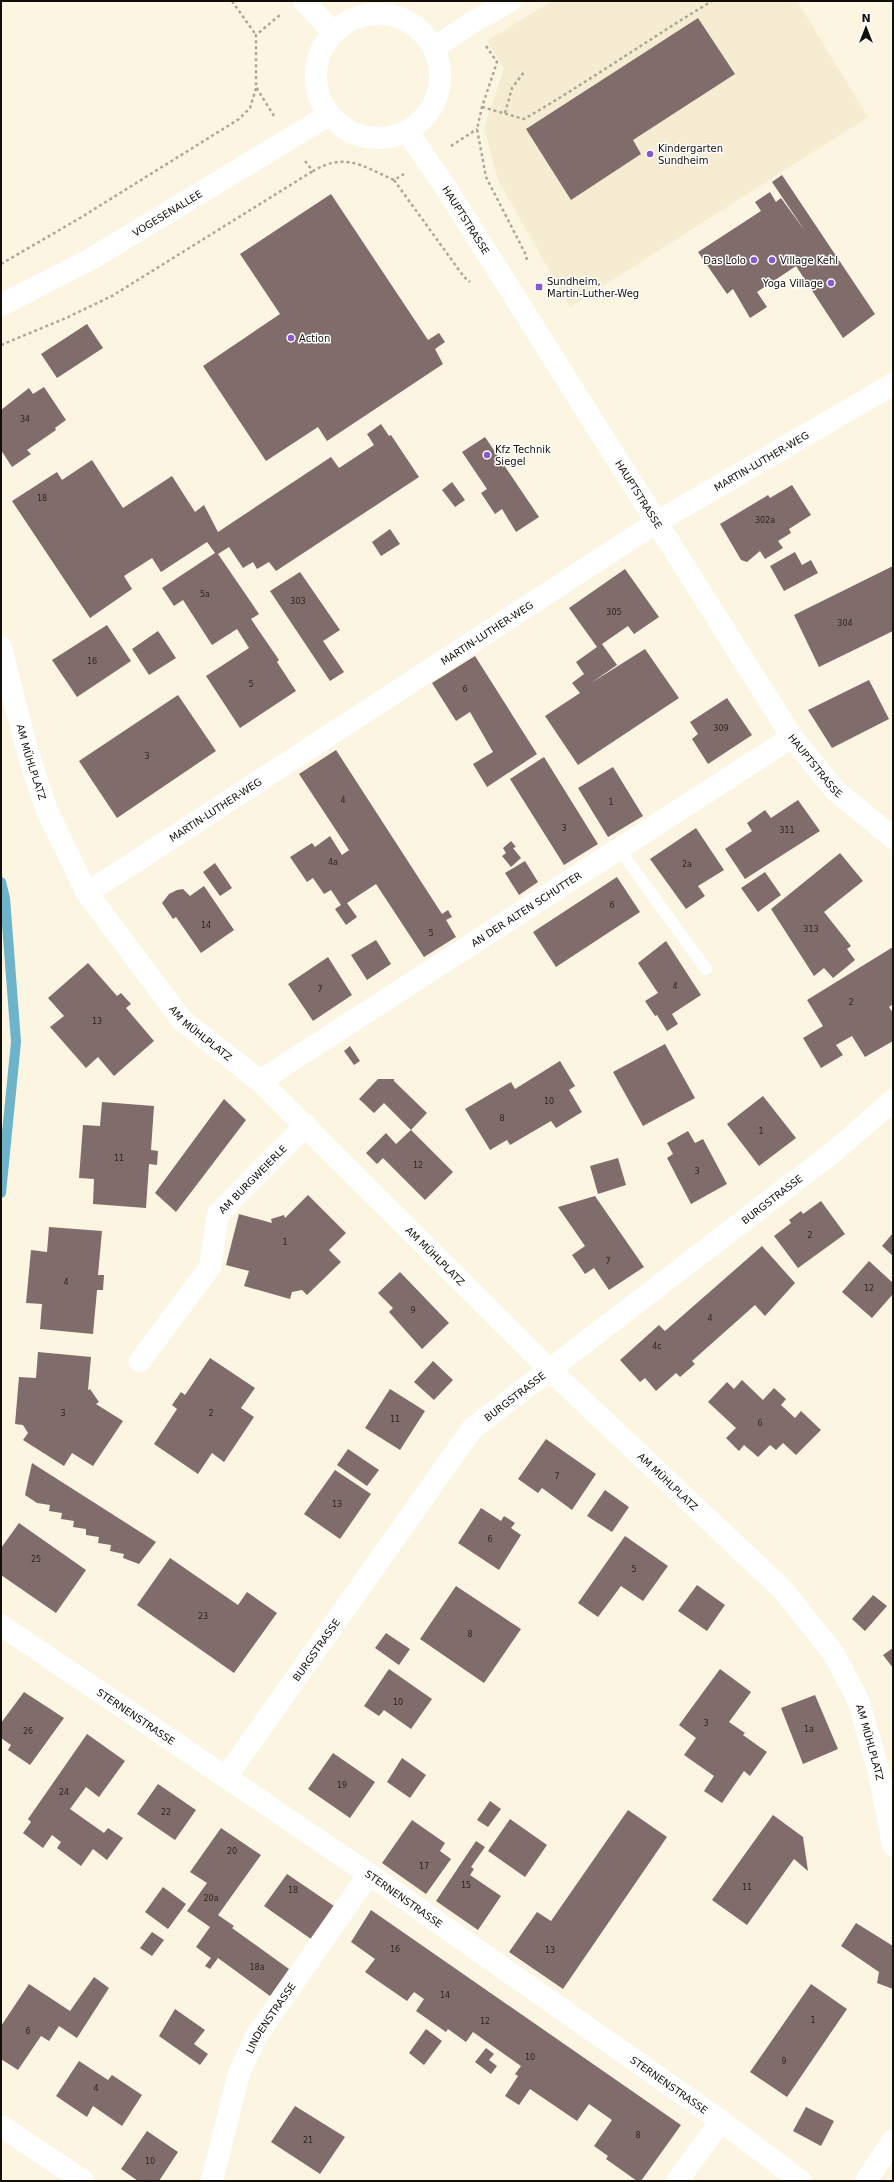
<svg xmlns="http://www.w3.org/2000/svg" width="894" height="2182" font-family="'DejaVu Sans',sans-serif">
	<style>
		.built { fill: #f5ecd1 }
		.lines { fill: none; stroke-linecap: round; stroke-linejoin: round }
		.stream { stroke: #6db3ca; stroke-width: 10 }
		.building { fill: #806c6a }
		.path { stroke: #aca798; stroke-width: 2.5; stroke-dasharray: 3 3; stroke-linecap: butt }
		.service { stroke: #fff; stroke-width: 12 }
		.minor { stroke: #fff; stroke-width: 22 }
		.tertiary { stroke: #fff; stroke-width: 22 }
		.poi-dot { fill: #8658d1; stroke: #fff; stroke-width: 1.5 }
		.labels { text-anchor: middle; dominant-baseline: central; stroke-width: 3; stroke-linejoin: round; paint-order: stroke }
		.number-label { font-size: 8px; fill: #2d2620 }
		.poi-label { font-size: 10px; fill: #110f08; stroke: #fff; text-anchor: start }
		.street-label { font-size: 10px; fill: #110f08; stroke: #fff }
	</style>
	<rect width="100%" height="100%" fill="#fcf5e2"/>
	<path class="built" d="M552,1h245l71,116 -298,190 -72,-127 -14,-52 20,-60 -17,-27z"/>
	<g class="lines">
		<path class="stream" d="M1,882l4,16 11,144 -15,151"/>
	</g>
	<path class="building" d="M698,18l37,56 -102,66 8,14 -70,46 -45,-71z
		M782,175l93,139 -32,24 -47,-72 -39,26 10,15 -17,11 -17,-29 -6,5 -29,-42 63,-41 -6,-9 15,-10 6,10 5,-4 24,33 -33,-49z
		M331,194l97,146 11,-7 6,9 -10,7 8,15 -116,77 -9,-14 -52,34 -63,-95 77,-52 -40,-60z
		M87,324l16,24 -46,30 -16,-24z
		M44,387l22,33 -11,8 1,2 -29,20 4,4 -19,13 -11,-17v-40l28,-22 4,6z
		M381,424l8,12 2,-1 28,42 -143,94 -7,-9 -12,7 -4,-7 -10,6 -14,-21 -11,7 41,60 -8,5 28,41 -2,2 19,29 -56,37 -34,-52 43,-28 -12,-19 -25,16 -29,-45 -9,6 -12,-18 53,-35 -8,-11 -46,30 -9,-14 -28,18 8,13 -42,29 -78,-117 45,-29 5,8 30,-20 31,48 49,-32 23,36 9,-7 14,27 113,-75 8,11 35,-23 -7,-11z
		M485,437l54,80 -23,15 -14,-23 -7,5 -14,-21 6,-4 -25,-37z
		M452,482l13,18 -10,7 -13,-17z
		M792,485l19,30 -22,14 2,4 -13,8 5,7 -18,11 -5,-8 -13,11 -6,-2 -21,-36 48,-29 2,3z
		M390,529l10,15 -19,12 -9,-14z
		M795,552l7,13 9,-5 7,13 -34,18 -14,-25z
		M893,566v65l-74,36 -25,-52z
		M625,569l34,48 -25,17 -6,-8 -26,18 15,21 -26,18 54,-34 34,49 -101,67 -33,-49 35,-23 -8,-10 12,-9 -8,-12 21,-15 -28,-39z
		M300,572l40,58 -17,11 21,31 -14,9 -60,-90z
		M107,625l24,36 -54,36 -25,-37z
		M158,631l18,27 -27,17 -17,-26z
		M475,656l62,98 -50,33 -14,-23 20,-12 -23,-40 -14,9 -24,-38z
		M869,680l20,39 -57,29 -24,-38z
		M178,695l38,56 -99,67 -38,-57z
		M727,698l25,37 -44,29 -16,-25 6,-5 -8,-12z
		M336,750l106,164 6,-4 4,7 -6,3 10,17 -32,20 -48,-73 -29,19 10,14 -11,8 -11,-16 6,-4 -10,-15 -7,4 -11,-16 -6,4 -17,-25 22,-14 3,4 15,-11 12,19 7,-5 -50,-76z
		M544,757l54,87 -34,21 -54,-86z
		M613,767l30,49 -35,21 -30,-49z
		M798,800l22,31 -75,48 -20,-30 27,-18 -5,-8 18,-13 6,8z
		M696,828l28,42 -26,16 7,10 -19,13 -36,-50z
		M511,841l5,6 -3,1 8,10 -10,9 -9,-11 4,-3 -3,-5z
		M840,853l23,28 -39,31 27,34 -4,3 8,11 -22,18 -9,-10 -10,8 -43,-67z
		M525,861l13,21 -19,13 -14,-22z
		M215,863l17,25 -12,8 -17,-24z
		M765,872l16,23 -23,17 -17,-24z
		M617,877l23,35 -84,55 -23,-35z
		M204,886l30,44 -33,23 -25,-36 -3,2 -11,-16 7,-9 8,-4 6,-1 7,7z
		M376,940l15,24 -24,16 -16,-25z
		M666,941l35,54 -29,19 6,10 -11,7 -10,-16 -2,1 -10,-15 13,-8 -20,-30z
		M893,947v57l-4,3 4,6v28l-28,16 -13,-21 -16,9 7,10 -22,13 -18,-30 20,-12 -16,-26z
		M328,957l24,38 -39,26 -25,-37z
		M88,963l29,33 4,-3 10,11 -5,4 28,33 -40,35 -16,-19 -12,11 -36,-41 14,-11 -16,-18z
		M665,1044l30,54 -52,28 -30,-54z
		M350,1046l10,15 -6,4 -10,-14z
		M560,1061l15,25 -6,4 13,22 -26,16 -5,-7 -41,24 -3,-5 -17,10 -25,-41 46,-27 4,7z
		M378,1079h16v2l33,32 -16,17 -27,-27 -10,10 -15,-14z
		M763,1096l33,42 -37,28 -32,-42z
		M224,1099l22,21 -70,92 -21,-19z
		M102,1102l52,4 -3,44 7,1 -1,14 -8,-1 -3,44 -53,-4 1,-25 -15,-1 4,-53 17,1z
		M411,1130l42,42 -28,28 -42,-42 -6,6 -11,-11 20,-20 10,11z
		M688,1131l7,12 8,-4 24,45 -36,20 -24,-46 6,-4 -6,-11z
		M618,1158l8,27 -28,9 -8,-28z
		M308,1195l38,38 -17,17 12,12 -34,33 -5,-5 -10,2 -2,7 -46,-13 5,-15 -23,-6 13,-51 33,9 -1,-4 13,-4 1,3z
		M595,1196l49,71 -35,23 -15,-22 -9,6 -13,-19 13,-9 -27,-39z
		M821,1201l24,33 -47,34 -24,-32 17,-13 -2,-3 12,-9 2,3z
		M49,1227l53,4 -4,44h6l-1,15h-6l-4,44 -53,-5 2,-25 -16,-1 5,-53 16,2z
		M893,1233v23l-11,-10z
		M762,1246l33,37 -30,33 -10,-11 -63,56 3,3 -15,13 -4,-4 -20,18 -11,-13 -5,4 -20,-22 39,-35 6,6z
		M869,1261l24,22v11l-21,24 -30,-26z
		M400,1272l49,51 -27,26 -33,-37 4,-4 -15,-15z
		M38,1352l53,5 -3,33 2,-1 9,13 -3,2 27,17 -30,45 -21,-13 -8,13 -41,-26 5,-7 -5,-8 -8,-1 4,-47 17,1z
		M210,1358l45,30 -14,20 13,9 -30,45 -12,-9 -14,21 -44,-30 23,-35 -5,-4 9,-13 4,3z
		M433,1361l20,19 -19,20 -20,-18z
		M742,1380l21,20 11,-12 12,11 -5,6 14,13 6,-7 20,19 -25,25 -13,-12 -7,7 -6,-5 -12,12 -14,-12 -5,6 -13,-13 10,-10 -28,-26 19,-20 7,7z
		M390,1389l35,22 -25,39 -35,-22z
		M546,1439l50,35 -24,36 -30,-22 -4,5 -20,-14z
		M348,1449l31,21 -12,16 -30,-21z
		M32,1463l124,79 -17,22 -16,-6 1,-4 -14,-3 1,-6 -13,-2 1,-6 -13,-2v-6l-13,-2 1,-6 -13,-2 1,-6 -13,-2 1,-6 -13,-2 -12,-8z
		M335,1470l36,24 -31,45 -36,-25z
		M605,1490l24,17 -17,25 -25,-16z
		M481,1508l20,13 3,-5 11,7 -4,5 10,7 -22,35 -41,-27z
		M19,1523l67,47 -30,43 -55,-38v-27z
		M625,1536l43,30 -25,35 -22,-15 -23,31 -20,-14z
		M170,1558l68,47 9,-13 30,21 -43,60 -97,-68z
		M697,1585l28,20 -18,26 -29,-20z
		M456,1586l65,43 -37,54 -64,-44z
		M873,1595l14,11 -22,25 -13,-12z
		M386,1633l24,16 -11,16 -24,-17z
		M893,1648v20l-10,-13z
		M389,1669l43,30 -21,30 -27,-19 -5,6 -15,-10z
		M720,1669l31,23 -22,30 16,11 -2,2 24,17 -17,24 -6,-5 -22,32 -18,-12 10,-15 -30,-21 12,-17 -17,-13z
		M24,1692l40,26 -34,47 -22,-15 3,-5 -10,-7v-15z
		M815,1695l23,54 -35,15 -22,-56z
		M87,1734l38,27 -26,36 -13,-10 -16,22 34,24 4,-5 15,10 -16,22 -14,-11 -12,17 -24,-18 4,-6 -9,-7 -9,13 -20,-15 8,-11 -3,-3z
		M333,1753l42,29 -25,36 -42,-29z
		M402,1758l24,17 -16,23 -23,-16z
		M158,1784l38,26 -21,30 -38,-26z
		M490,1801l11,8 -13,18 -11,-7z
		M628,1810l39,27 -104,152 -54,-37 28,-40 14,9z
		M773,1815l30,22 5,34 -14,-12 -47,66 -35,-25z
		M510,1819l37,26 -22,32 -37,-26z
		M412,1820l33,23 -5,8 11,8 -25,35 -44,-31z
		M221,1828l40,27 -43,60 16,11 -2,2 57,41 -19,27 -52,-38 -8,11 -5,-3 6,-8 -15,-11 14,-20 -23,-16 20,-28 -17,-11z
		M476,1841l9,6 -14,20 3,2 -4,6 31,21 -23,34 -42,-29z
		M287,1874l47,32 -23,33 -47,-33z
		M163,1887l23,17 -18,25 -23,-17z
		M371,1910l310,215 -40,56h-4l-31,-22 2,-3 -14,-10 18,-26 -23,-16 -12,17 -47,-32 -11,16 -14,-9 13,-20 -3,-2 6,-8 -48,-34 -7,10 -18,-13 -2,3 -30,-21 8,-12 -10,-7 -7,9 -42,-29 10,-13 -24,-17z
		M856,1923l37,23v43l-16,-6 2,-11 -38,-26z
		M152,1932l12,8 -12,16 -12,-8z
		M94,1977l15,11 -32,50 -18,-12 -10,15 -8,-5 -23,34 -17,-11v-33l28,-42 41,27z
		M811,1984l36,25 -60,88 -37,-25z
		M175,2009l30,21 -11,14 14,10 -8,11 -41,-29z
		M426,2029l16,12 -18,24 -15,-12z
		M486,2048l8,6 -5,6 8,6 -6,8 -16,-12z
		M79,2061l29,19 4,-5 30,20 -20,31 -29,-20 -6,11 -31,-21z
		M295,2106l50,31 -25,37 -49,-32z
		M806,2107l28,14 -13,25 -28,-15z
		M147,2131l31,21 -19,29h-21l-17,-12z"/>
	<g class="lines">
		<path class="path" d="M232,1l24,34
			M486,46l11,16 -15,45 -5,22 9,48 40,78 1,6
			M482,107l42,12c64,-37 125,-80 188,-118
			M505,113l7,-25 12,-16
			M274,116l-18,-29v-52l24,-20
			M451,146l26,-17
			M305,161l8,10c33,-19 49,-5 81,9l10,-6
			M394,180l70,97 6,5
			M1,264l79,-46 159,-99 11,-11 6,-20
			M1,345l65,-27 46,-22 201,-125"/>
		<path class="service" d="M619,849l87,120"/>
		<g class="minor">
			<path id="s1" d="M407,131l41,60 344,546 43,53 58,48"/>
			<path id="s2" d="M1,305l90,-46 238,-144"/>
			<path id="s3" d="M1,648l26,102 20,61 40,82 95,127 78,61 289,288 234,221 51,64 25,48 20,71 14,72"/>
			<path id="s4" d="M87,893l570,-371 236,-138"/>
			<path id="s5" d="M260,1081l532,-344"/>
			<path id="s6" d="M140,1361l70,-94 8,-53 88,-89"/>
			<path id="s7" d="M1,1625l368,249 352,247 80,60"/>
			<path id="s8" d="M226,1777l246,-348 364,-279 57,-50"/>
			<path d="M1,2126l82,55"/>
			<path id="s9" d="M212,2181l27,-108 18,-38 112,-161"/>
			<path d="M677,2181l44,-60"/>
			<path d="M866,2181l27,-41"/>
		</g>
		<path class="tertiary" d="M304,1l29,31
			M316 76a62 62 0 1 1 124 0a62 62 0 1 1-124 0Z
			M434,48l37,-25 39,-22"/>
	</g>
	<g class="poi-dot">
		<circle cx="650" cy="154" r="4"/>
		<circle cx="754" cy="260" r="4"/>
		<circle cx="772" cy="260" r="4"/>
		<circle cx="831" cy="283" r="4"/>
		<rect x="535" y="283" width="8" height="8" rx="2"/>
		<circle cx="291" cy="338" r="4"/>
		<circle cx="487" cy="455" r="4"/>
	</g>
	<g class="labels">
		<g class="number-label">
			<text x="25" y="419">34</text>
			<text x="42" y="498">18</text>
			<text x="765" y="520">302a</text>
			<text x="205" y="594">5a</text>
			<text x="298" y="601">303</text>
			<text x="614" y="612">305</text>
			<text x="845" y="623">304</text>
			<text x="92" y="661">16</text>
			<text x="251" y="684">5</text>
			<text x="465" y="689">6</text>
			<text x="721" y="728">309</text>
			<text x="147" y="756">3</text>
			<text x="343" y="800">4</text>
			<text x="611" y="802">1</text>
			<text x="564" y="828">3</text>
			<text x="787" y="830">311</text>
			<text x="333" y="862">4a</text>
			<text x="687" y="864">2a</text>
			<text x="612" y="905">6</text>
			<text x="206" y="925">14</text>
			<text x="811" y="929">313</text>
			<text x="431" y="933">5</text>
			<text x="675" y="986">4</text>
			<text x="320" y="989">7</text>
			<text x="851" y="1002">2</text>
			<text x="97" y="1021">13</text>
			<text x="549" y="1101">10</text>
			<text x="502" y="1118">8</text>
			<text x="761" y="1131">1</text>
			<text x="119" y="1158">11</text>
			<text x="418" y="1165">12</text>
			<text x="697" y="1171">3</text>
			<text x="810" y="1235">2</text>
			<text x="285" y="1242">1</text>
			<text x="608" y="1261">7</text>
			<text x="66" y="1282">4</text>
			<text x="869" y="1288">12</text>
			<text x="413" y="1310">9</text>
			<text x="710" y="1318">4</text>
			<text x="657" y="1346">4c</text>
			<text x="63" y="1413">3</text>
			<text x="211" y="1413">2</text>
			<text x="395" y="1419">11</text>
			<text x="760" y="1423">6</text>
			<text x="557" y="1476">7</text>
			<text x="337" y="1504">13</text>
			<text x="490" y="1539">6</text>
			<text x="36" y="1559">25</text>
			<text x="634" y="1569">5</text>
			<text x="203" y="1616">23</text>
			<text x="470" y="1634">8</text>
			<text x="398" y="1702">10</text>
			<text x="706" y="1723">3</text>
			<text x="809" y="1729">1a</text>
			<text x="28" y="1731">26</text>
			<text x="342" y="1785">19</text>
			<text x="64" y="1792">24</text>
			<text x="166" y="1812">22</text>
			<text x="232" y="1851">20</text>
			<text x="424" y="1866">17</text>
			<text x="466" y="1885">15</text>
			<text x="747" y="1887">11</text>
			<text x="293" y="1890">18</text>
			<text x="211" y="1898">20a</text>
			<text x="395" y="1949">16</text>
			<text x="550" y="1950">13</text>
			<text x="257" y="1967">18a</text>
			<text x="445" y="1995">14</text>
			<text x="813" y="2020">1</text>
			<text x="485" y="2021">12</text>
			<text x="28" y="2031">6</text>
			<text x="530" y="2057">10</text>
			<text x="784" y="2061">9</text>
			<text x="96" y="2088">4</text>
			<text x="638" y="2135">8</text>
			<text x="308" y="2140">21</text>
			<text x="150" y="2161">10</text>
		</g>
		<g class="poi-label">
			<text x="658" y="148">Kindergarten<tspan x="658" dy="12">Sundheim</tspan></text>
			<text x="746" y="260" text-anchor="end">Das Lolo</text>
			<text x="780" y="260">Village Kehl</text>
			<text x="547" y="281">Sundheim,<tspan x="547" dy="12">Martin-Luther-Weg</tspan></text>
			<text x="823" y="283" text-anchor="end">Yoga Village</text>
			<text x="299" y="338">Action</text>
			<text x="495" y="449">Kfz Technik<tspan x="495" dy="12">Siegel</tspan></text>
		</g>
		<g class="street-label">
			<text stroke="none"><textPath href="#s2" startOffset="190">VOGESENALLEE</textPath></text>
			<text stroke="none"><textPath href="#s1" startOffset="107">HAUPTSTRASSE</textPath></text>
			<text stroke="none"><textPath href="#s4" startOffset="801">MARTIN-LUTHER-WEG</textPath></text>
			<text stroke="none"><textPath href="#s1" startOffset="431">HAUPTSTRASSE</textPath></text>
			<text stroke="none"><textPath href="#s4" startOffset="477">MARTIN-LUTHER-WEG</textPath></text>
			<text stroke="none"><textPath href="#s3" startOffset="118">AM MÜHLPLATZ</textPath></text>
			<text stroke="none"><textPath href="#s1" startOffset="755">HAUPTSTRASSE</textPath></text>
			<text stroke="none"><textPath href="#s4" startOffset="153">MARTIN-LUTHER-WEG</textPath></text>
			<text stroke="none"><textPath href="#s5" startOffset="317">AN DER ALTEN SCHUTTER</textPath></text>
			<text stroke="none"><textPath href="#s3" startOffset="442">AM MÜHLPLATZ</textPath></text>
			<text stroke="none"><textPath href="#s6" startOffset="220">AM BURGWEIERLE</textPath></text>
			<text stroke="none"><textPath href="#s8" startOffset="804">BURGSTRASSE</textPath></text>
			<text stroke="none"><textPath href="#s3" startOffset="766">AM MÜHLPLATZ</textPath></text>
			<text stroke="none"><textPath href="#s8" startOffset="480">BURGSTRASSE</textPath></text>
			<text stroke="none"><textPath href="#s3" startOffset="1090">AM MÜHLPLATZ</textPath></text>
			<text stroke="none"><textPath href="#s8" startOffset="156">BURGSTRASSE</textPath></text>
			<text stroke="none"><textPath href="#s7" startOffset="163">STERNENSTRASSE</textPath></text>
			<text stroke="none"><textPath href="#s3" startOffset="1426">AM MÜHLPLATZ</textPath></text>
			<text stroke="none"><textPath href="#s7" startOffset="487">STERNENSTRASSE</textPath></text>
			<text stroke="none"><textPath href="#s9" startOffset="175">LINDENSTRASSE</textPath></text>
			<text stroke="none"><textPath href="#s7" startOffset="811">STERNENSTRASSE</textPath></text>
		</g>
	</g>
	<rect width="894" height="2182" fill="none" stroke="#110f08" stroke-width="4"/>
	<g transform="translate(866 28)" stroke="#ffffff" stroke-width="3" paint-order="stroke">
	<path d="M0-3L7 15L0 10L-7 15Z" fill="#110f08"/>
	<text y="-6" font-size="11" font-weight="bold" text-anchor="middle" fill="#110f08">N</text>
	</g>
</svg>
